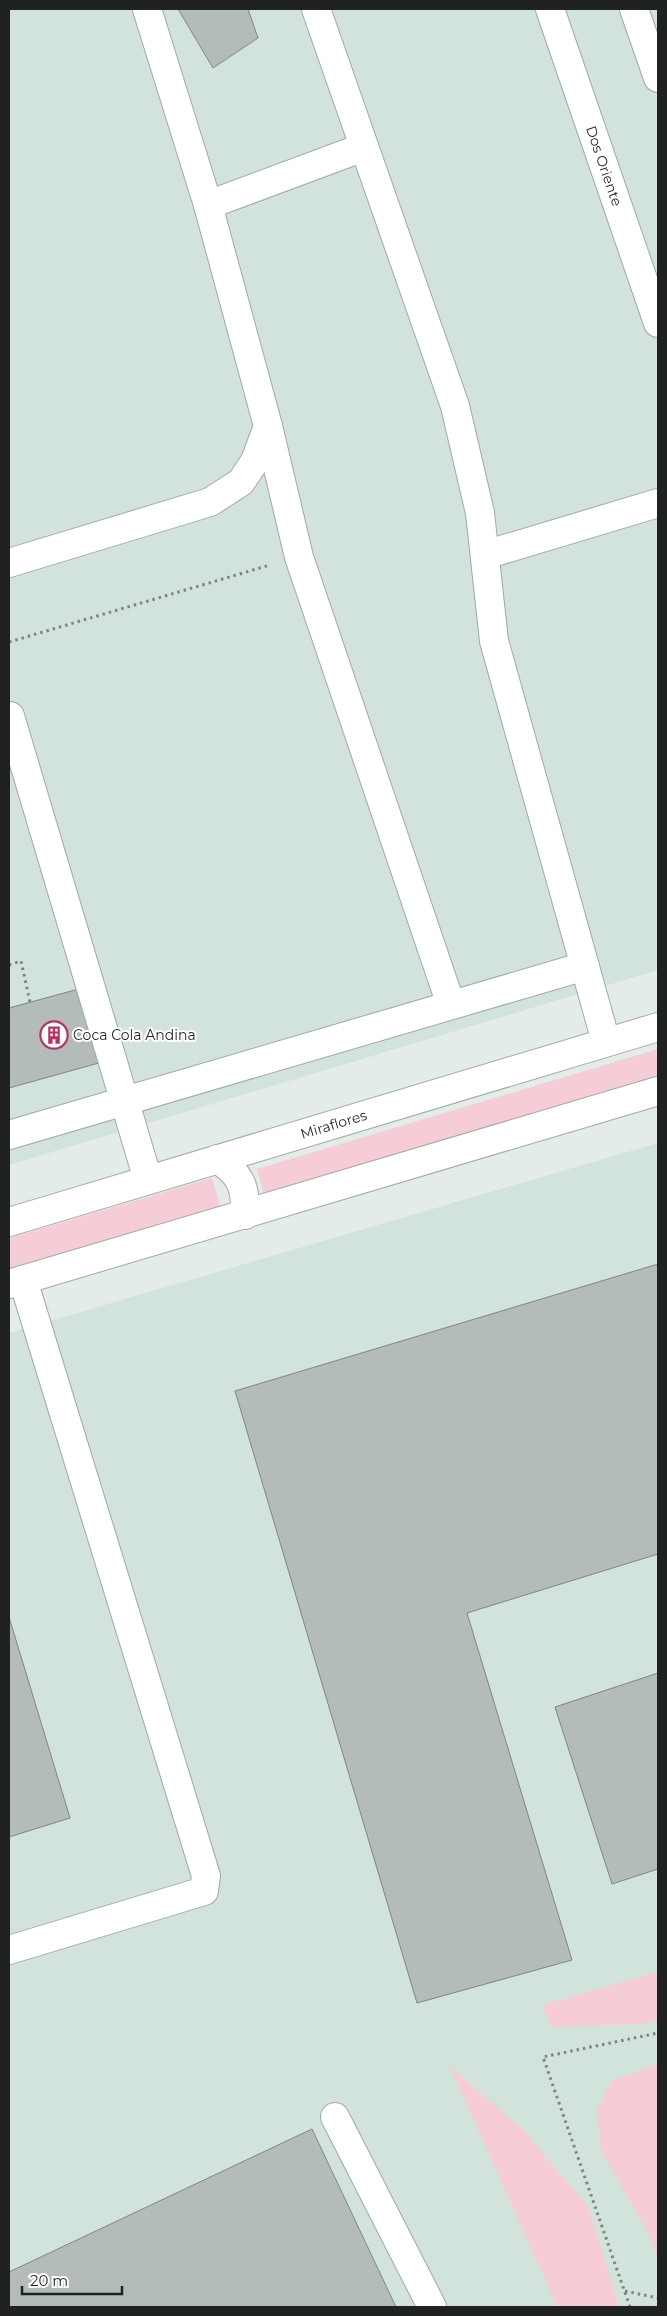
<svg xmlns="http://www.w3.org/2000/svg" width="667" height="2316" font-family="Montserrat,sans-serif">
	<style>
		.built { fill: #d1e3db }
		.green { fill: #f6cdd6 }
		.building { fill: #b3bcb8; stroke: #7f8783 }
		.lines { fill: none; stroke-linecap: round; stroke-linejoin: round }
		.minor-casing { stroke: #a1a9a5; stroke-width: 30 }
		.major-casing { stroke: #a1a9a5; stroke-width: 30 }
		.path { stroke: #7e8481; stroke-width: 3; stroke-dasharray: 2.5 4; stroke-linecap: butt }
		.minor { stroke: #fff; stroke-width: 28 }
		.major { stroke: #fff; stroke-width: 28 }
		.labels { text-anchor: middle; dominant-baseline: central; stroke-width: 4; stroke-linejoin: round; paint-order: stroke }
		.street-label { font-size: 14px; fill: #1f2220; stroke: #fff }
		.poi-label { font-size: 14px; fill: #1f2220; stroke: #fff; text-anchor: start }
	</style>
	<rect width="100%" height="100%" fill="#e3ece8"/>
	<path class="built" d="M9,9h649v961l-649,195z
		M658,1143v1164h-649v-974z"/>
	<path class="green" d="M658,1049v31l-393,118 -8,-29z
		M212,1178l10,34 -213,63v-37z
		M658,1972v49l-16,3 -91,3 -9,-22z
		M658,2064v196l-11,-29 -46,-80 -4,-40 14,-30z
		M449,2065l73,64 67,79 30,99h-62z"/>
	<path class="building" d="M178,9h70l10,29 -45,30z
		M86,987l20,74 -97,27v-80z
		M658,1264v290l-191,59 105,347 -155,43 -182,-612z
		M9,1617l61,201 -61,19z
		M658,1673v196l-46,15 -57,-177z
		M312,2129l84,178h-387v-35z"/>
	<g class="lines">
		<g class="minor-casing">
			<g id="minor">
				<path d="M147,9l61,196 60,221 31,131 152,448"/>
				<path d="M316,9l139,397 25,107 14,128 112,401"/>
				<path id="s1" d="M550,9l108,314"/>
				<path d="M634,9l24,69"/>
				<path d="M208,205l156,-58"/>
				<path d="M485,555l173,-52"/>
				<path d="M9,563l201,-61 31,-20 14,-21 13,-35"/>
				<path d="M10,716l138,464"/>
				<path d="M9,1135l576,-169"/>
				<path d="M9,1950l195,-59 2,-15 -183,-596"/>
				<path d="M335,2117l97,190"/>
			</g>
		</g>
		<g class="major-casing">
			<g id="major">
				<path d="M217,1159c24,15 29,28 28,56"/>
				<path id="s2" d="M9,1222l649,-195"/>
				<path d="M9,1284l649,-193"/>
			</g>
		</g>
		<path class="path" d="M9,642l261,-77
			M9,965l12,-4 9,41
			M625,2291l33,7
			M630,2307l-87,-250 115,-24"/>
		<use href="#minor" class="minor"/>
		<use href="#major" class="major"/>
	</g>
	<defs>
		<g id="building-ring" transform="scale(1.4375)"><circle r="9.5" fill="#fff" stroke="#ba2e62" stroke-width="1.5"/><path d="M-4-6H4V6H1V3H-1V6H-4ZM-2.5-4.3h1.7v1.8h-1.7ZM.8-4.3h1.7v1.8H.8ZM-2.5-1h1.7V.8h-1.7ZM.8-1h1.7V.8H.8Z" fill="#ba2e62"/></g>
	</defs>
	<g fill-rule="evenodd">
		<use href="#building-ring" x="54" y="1035"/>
	</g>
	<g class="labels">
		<g class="street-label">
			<text stroke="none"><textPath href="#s1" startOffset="166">Dos Oriente</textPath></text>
			<text stroke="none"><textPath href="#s2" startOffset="339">Miraflores</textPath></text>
		</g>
		<g class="poi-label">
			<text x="73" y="1035">Coca Cola Andina</text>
		</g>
	</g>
	<rect width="667" height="2316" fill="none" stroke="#1f2220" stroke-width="20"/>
	<path d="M22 2286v8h100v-8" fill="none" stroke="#1f2220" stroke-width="2.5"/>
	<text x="30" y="2286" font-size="15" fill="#1f2220" stroke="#ffffff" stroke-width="4" paint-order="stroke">20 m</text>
</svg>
